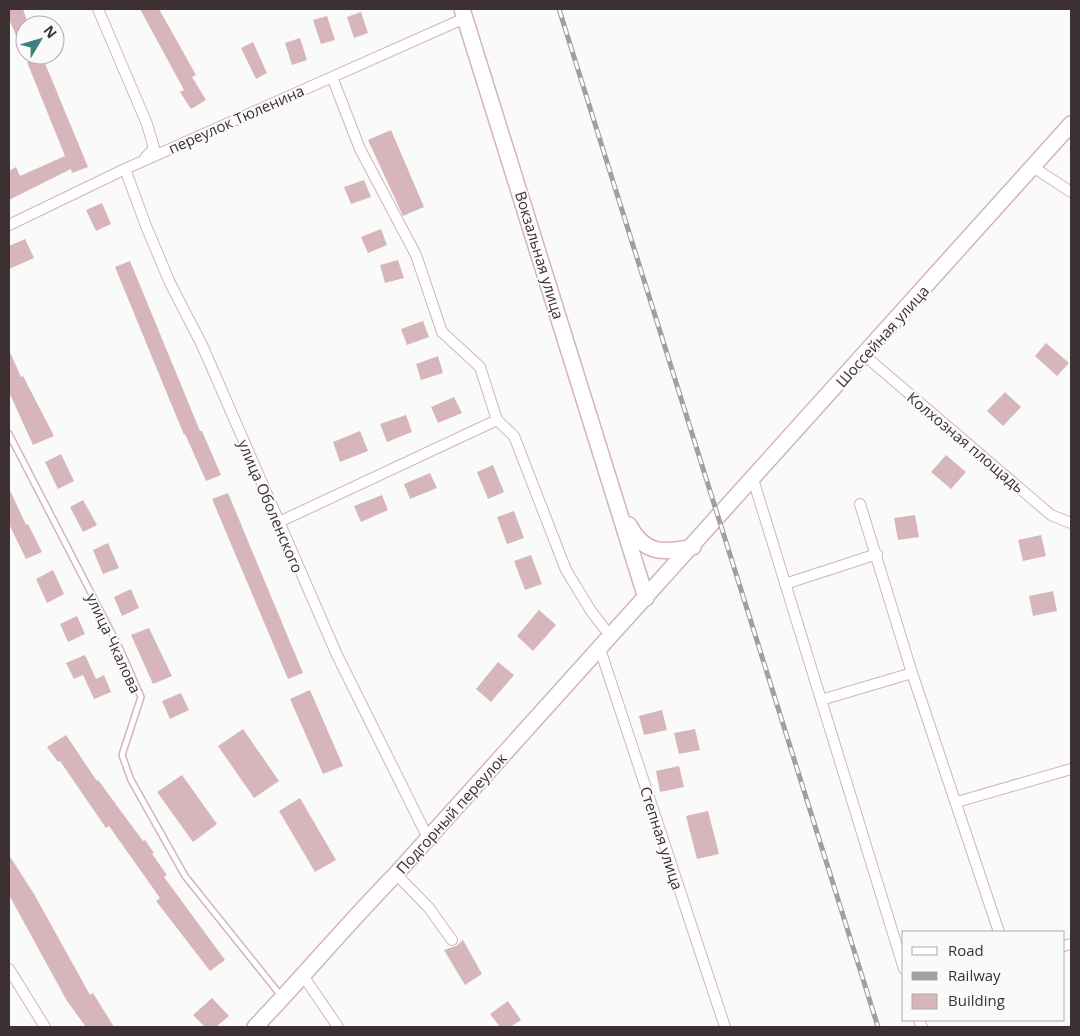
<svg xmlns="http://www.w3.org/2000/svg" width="1080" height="1036" font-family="'Open Sans',sans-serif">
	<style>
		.building { fill: #d7b6bb }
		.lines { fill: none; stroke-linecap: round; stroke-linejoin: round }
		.service-casing { stroke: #d4b4b8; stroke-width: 8 }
		.minor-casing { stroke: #d4b4b8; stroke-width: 12 }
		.secondary-casing { stroke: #d4b4b8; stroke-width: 18 }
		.service { stroke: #fff; stroke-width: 5 }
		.minor { stroke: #fff; stroke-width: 10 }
		.secondary { stroke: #fff; stroke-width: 15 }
		.rail-casing { stroke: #a39d9e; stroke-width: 5 }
		.rail { stroke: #fafafa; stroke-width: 3; stroke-dasharray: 9; stroke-linecap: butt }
		.labels { text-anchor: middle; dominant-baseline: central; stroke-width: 4; stroke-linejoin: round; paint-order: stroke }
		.street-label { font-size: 15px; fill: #3d3032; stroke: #fafafa }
	</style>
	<rect width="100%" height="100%" fill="#fafafa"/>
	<path class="building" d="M9,9h14l4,12h-2v36l-16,-38z
		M140,9h19l37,66 -4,2 14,23 -15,9 -11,-17 4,-2z
		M361,12l7,21 -14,5 -7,-21z
		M327,16l8,24 -14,4 -8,-24z
		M300,38l7,22 -15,5 -7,-22z
		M253,42l14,31 -11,6 -15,-31z
		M42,56l46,111 -16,6 -1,-4 -62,31v-29l7,-4 4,9 45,-20 -38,-94z
		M391,130l33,77 -21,9 -35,-76z
		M364,180l7,17 -20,7 -7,-17z
		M102,203l9,21 -15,7 -10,-21z
		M381,229l6,16 -19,8 -7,-16z
		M25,239l9,19 -25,11v-23z
		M398,260l6,18 -19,5 -5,-18z
		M130,261l70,170h2l19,44 -15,6 -21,-47 -1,1 -69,-168z
		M423,321l6,16 -22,8 -6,-16z
		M1046,343l23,20 -12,13 -22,-20z
		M9,350l12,27 2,-1 31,60 -21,9 -24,-53z
		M438,356l5,17 -22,7 -5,-16z
		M1005,392l16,15 -18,19 -16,-15z
		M454,397l8,16 -24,10 -7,-16z
		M406,415l6,17 -25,10 -7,-18z
		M360,431l8,20 -28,11 -7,-20z
		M61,454l13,27 -16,8 -13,-27z
		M946,455l20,17 -15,17 -20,-17z
		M493,465l11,27 -16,7 -11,-27z
		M430,473l7,15 -27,11 -6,-15z
		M9,488l17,37 2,-1 14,28 -16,7 -17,-35z
		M228,493l75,180 -15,6 -76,-180z
		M382,495l6,15 -27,12 -7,-16z
		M83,500l14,25 -14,7 -13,-25z
		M514,511l10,27 -17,6 -10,-27z
		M915,515l4,22 -21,3 -4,-22z
		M1041,535l5,21 -23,5 -5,-21z
		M108,543l11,25 -16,6 -10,-24z
		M531,555l11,29 -17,6 -11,-29z
		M53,570l11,24 -17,9 -11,-24z
		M131,589l8,19 -17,8 -8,-19z
		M1053,591l4,20 -24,5 -4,-20z
		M539,610l17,15 -23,26 -16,-15z
		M77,616l8,18 -17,8 -8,-18z
		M149,628l23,48 -19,8 -22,-49z
		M85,655l11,24 8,-4 7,17 -17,7 -11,-24 -9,4 -8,-16z
		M498,662l16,13 -23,27 -15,-13z
		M310,690l33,76 -20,8 -33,-75z
		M181,693l8,17 -19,9 -8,-18z
		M662,710l5,20 -23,5 -5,-19z
		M243,729l36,52 -25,17 -36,-52z
		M695,729l5,21 -21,4 -5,-21z
		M66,735l31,46 1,-1 45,61 2,-1 9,13 -2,1 15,21 -3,2 61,83 -15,11 -54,-70 4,-3 -51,-72 -3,2 -46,-67 -2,1 -11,-15z
		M679,766l5,21 -24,5 -4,-21z
		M182,775l35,49 -24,18 -36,-50z
		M300,798l36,62 -21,12 -36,-61z
		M708,811l11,43 -22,5 -11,-43z
		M9,855l25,39 56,101 3,-2 21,34h-28l-19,-26 -58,-106z
		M463,940l19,34 -17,11 -21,-35 12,-4z
		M212,998l17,18 -13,11h-11l-12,-12z
		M508,1001l13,19 -11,7h-10l-10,-13z"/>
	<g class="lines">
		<g class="service-casing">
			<path id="service" d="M9,434l111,215 21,48 -19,58 9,25 54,96 97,121"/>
		</g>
		<g class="minor-casing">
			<path id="minor" d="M98,9l49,115 7,24 -9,10
				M332,77l28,72 56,106 26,77 38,35 17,53 17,16 52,134 25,41 20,26
				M1033,167l38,25
				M125,169l21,57 24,57 32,62 135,310 91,183
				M9,225l116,-56 340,-151
				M864,355l187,160 20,8
				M753,479l151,490
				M860,504l52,169 87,259
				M279,522l218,-102
				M785,584l92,-30
				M600,649l125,378
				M821,700l91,-27
				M957,802l114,-33
				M396,874l33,34 23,32
				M1064,946l7,-2
				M9,969l36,58
				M304,977l34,50
				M919,1020l3,7"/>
		</g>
		<g class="secondary-casing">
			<path id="secondary" d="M462,9l184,589
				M629,525c16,30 34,28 64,22
				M255,1027c48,-50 92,-103 141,-153l675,-750"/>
		</g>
		<use href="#service" class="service"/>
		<use href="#minor" class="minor"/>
		<use href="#secondary" class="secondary"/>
		<g class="rail-casing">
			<path id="rail" d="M559,9l319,1018"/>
		</g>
		<use href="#rail" class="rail"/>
	</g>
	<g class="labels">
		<g class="street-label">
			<text transform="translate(236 119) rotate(-24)">переулок Тюленина</text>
			<text transform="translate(540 255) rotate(73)">Вокзальная улица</text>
			<text transform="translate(882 336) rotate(-48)">Шоссейная улица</text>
			<text transform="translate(966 442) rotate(40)">Колхозная площадь</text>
			<text transform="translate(271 506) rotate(67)">улица Оболенского</text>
			<text transform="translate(114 643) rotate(65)">улица Чкалова</text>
			<text transform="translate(451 813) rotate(-48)">Подгорный переулок</text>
			<text transform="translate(662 838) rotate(72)">Степная улица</text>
		</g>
	</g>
	<rect width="1080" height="1036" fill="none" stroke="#3d3032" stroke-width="20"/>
	<rect x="902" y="931" width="162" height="90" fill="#fafafa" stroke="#aea9aa"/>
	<rect x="912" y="947" width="25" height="8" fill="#ffffff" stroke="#aea9aa"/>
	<text x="948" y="956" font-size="15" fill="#3d3032">Road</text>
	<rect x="912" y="972" width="25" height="8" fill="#a39d9e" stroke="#aea9aa"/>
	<text x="948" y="981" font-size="15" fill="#3d3032">Railway</text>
	<rect x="912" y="994" width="25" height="15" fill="#d7b6bb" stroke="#aea9aa"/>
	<text x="948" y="1006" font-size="15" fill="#3d3032">Building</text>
	<g transform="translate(40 40) rotate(52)"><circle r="24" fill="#fafafa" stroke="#aea9aa"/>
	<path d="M0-4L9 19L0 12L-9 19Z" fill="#3b827c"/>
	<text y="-8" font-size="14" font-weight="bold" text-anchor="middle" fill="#3d3032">N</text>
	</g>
</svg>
